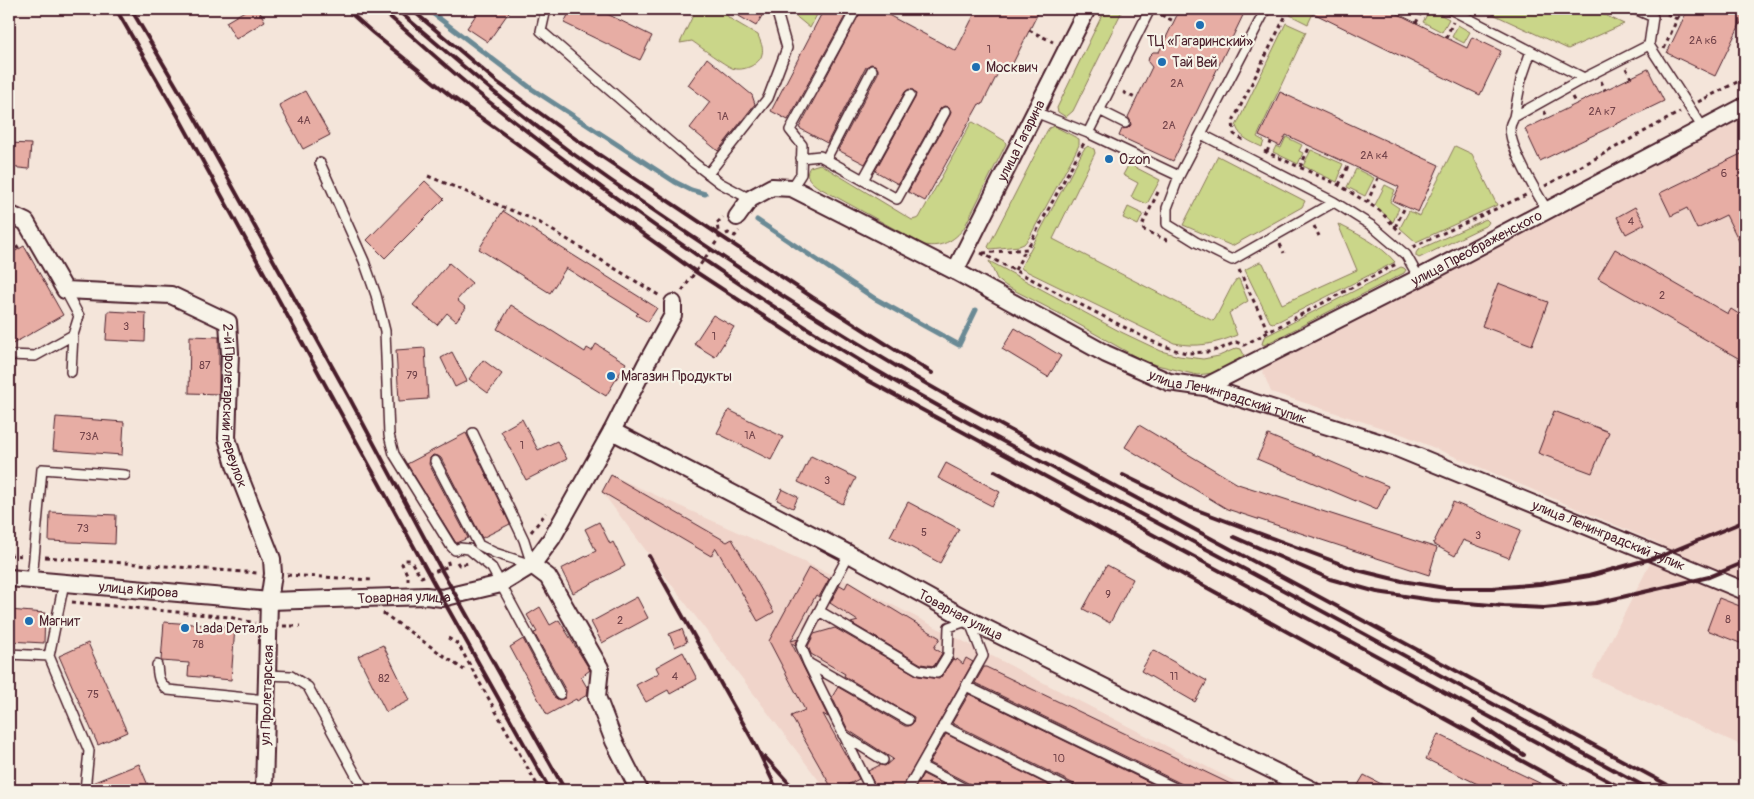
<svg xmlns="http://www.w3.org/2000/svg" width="1754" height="799" font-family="Pangolin,sans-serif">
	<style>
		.built { fill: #f0d4ca }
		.green { fill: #cad689; stroke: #8a7a5a }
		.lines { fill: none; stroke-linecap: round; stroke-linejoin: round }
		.stream { stroke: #6b8a95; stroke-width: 5 }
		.building { fill: #e7ada4; stroke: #4a1f2b }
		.service-casing { stroke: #4a1f2b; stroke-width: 12 }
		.minor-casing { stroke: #4a1f2b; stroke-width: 20 }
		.path { stroke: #4a1f2b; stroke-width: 3; stroke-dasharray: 4 4; stroke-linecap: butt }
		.service { stroke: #f7f3e8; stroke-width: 9 }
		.minor { stroke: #f7f3e8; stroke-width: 16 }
		.rail { stroke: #4a1f2b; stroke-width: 4 }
		.poi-dot { fill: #1f6fb2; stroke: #f7f3e8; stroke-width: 2 }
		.labels { text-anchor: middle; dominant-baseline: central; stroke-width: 4.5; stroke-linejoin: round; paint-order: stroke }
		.number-label { font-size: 11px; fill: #714249 }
		.poi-label { font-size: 14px; fill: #4a1f2b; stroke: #f7f3e8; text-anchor: start }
		.street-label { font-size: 14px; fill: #4a1f2b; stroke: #f7f3e8 }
	</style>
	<rect width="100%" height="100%" fill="#f4e5da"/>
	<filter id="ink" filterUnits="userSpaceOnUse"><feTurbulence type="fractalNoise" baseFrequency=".02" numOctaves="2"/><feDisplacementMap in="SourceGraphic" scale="10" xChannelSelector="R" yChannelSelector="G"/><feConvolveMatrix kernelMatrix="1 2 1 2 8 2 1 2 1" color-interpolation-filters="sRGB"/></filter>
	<g filter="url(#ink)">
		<path class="built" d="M1745,117v630l-153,-70 68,-133 -256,-109 -133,-43 -10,-25z
			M611,475l237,107 404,208h-426l-224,-298z"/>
		<path class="green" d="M696,9h27l6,9 29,17c2,6 6,13 4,19 -2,11 -20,18 -30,14 -9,-4 -30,-20 -40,-27l-12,2z
			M787,9h33l-10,19z
			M1105,9h18l-50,102 -7,6 -8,-5 -1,-4z
			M1293,9h22l-7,15 -18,-9z
			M1430,9l19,10 -7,13 -19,-10z
			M1482,9h110l32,15 -56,25z
			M1286,23l20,9 -49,105 7,4 -2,6c-11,-5 -22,-9 -26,-21z
			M1458,25l12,7 -6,11 -12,-6z
			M973,122l32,19 1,3 -42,84c-10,13 -23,20 -40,17l-106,-58c-8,-6 -14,-11 -8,-20l10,-3 92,56 7,-2 52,-95z
			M1054,126l25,13v6l-4,8 -46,85 -5,6 -5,2 -29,3 -2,-2 2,-4 57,-112 2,-3z
			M1286,137l16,8 -3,6 4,2 -5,11 -25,-12 3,-6 5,2z
			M1088,146l6,3 1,4 -42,86 160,82 2,-2 18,-35 4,-5h2l9,22 -19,12 8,22c-22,9 -40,13 -63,8l-152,-74 -1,-2 2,-4 61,-114z
			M1455,146l17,8 25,51 -81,37 -16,-14 9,-17 11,5z
			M1311,150l32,14 -3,7 1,1 -4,10 -34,-16z
			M1218,156l87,45 -3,6 -70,39 -49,-21z
			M1129,164l31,16 -13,24 -16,-7 7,-14 -15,-8z
			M1356,169l18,9 -9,18 -18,-9z
			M1385,185l10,5 -5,12 9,6 -6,14 -18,-17z
			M1128,207l15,7 -5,11 -15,-7z
			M1486,219l3,3 -2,3 -68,33 -3,-2v-3l2,-3z
			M1338,224c21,11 42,20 57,38l-116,59 -6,2 -3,-1 -25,-52 1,-1 14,-7 3,1 19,41 75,-34z
			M989,261l130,70 42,20 18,5 24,3 16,-3 18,-8 4,1 3,6 -9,7 -21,11 -17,2 -52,-13 -83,-47 -56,-29 -9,-7z
			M1401,267l3,1 2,2 -2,3 -140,72 -2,-1 2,-7z"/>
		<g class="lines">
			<path class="stream" d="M427,9l105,80 143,93 16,8 14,4
				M757,220l117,78 85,47 17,-35"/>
		</g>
		<path class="building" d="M248,9h10l7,12 -29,18 -10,-17z
			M480,9h31l-23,33 -21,-14z
			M571,9h26l55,27 -12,24 -76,-37z
			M727,9h39l-10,17z
			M824,9h25l-61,111 -17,-9z
			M862,9h15l79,42 21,-42h63l-31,62 -8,-4 -19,38 -3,-1 -54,97 -17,-9 42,-77 1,-4 -3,-4 -4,-1 -4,3 -42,75 -23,-13 40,-73 1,-4 -3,-4 -4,-1 -4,3 -40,72 -27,-14 40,-77v-4l-3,-4 -4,-1 -5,3 -39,76 -28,-15z
			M1180,9h66l-73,152 -54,-25 3,-7 6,-1 3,-3 -1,-5 -2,-3 24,-50 -4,-5 1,-6 4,-4h6z
			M1305,9h83l79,39 5,-11 29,14 -21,44z
			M1688,9h57v5l-30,62 -48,-23z
			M707,58l45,37 3,9 -37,47 -28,-23 20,-26 -22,-17z
			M1648,69l16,32 -124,60 -15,-32z
			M305,91l25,44 -27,14 -24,-44z
			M1280,92l159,73 -21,47 -25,-11 6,-14 -113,-52 -6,11 -21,-10z
			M9,143l22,1 -2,25 -20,-2z
			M1745,152v101l-19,-38 -29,14 -10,-21 -16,8 -11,-23z
			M425,181l19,18 -59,59 -18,-18z
			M1635,207l10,17 -19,10 -9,-17z
			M503,211l154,97 -9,14 -12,-7 2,-2 -72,-45 -16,25 -71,-44z
			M24,246l39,69 -54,31v-91z
			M1615,249l113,65 3,-5 14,9v44l-147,-84z
			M449,263l23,20 -15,17 9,8 -10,13 -9,-8 -10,12 -24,-20z
			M1498,283l50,19 -16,43 -50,-19z
			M511,305l74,47 2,-4 5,3 4,-7 30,19 -20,33 -109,-67z
			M108,311l38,2 -1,29 -39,-2z
			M713,315l21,12 -19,30 -21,-13z
			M1015,328l46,28 -13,21 -46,-28z
			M190,336l29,1v57l-30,-1z
			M425,348l3,51 -29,2 -3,-51z
			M452,352l15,29 -12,6 -14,-29z
			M483,360l19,14 -14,19 -19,-14z
			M729,410l54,27 -12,23 -54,-27z
			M1554,411l55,21 -17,41 -54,-20z
			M56,417l68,5 -2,33 -69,-5z
			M522,419l16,31 19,-9 10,18 -41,21 -25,-49z
			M1139,425l99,59 199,64 -8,27 -202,-66 -102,-62z
			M466,433l44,91 -28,14 -41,-80 -3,-2 -5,-1 -3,3 -1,6 39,74 -12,5 -49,-79z
			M1268,435l120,51 -11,24 -120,-51z
			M811,456l45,22 -13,26 -45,-22z
			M946,463l54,29 -8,14 -54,-28z
			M611,475l116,67 5,-3 42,73 -16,9 -42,-73 -5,8 -109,-64z
			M782,489l16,8 -5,11 -16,-8z
			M908,502l51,27 -19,34 -50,-27z
			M1453,502l68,28 -12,28 -46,-18 -8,16 -22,-12z
			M50,512l66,3 -1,29 -66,-3z
			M599,522l11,22 3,-2 12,24 -52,27 -12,-24 35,-18 -11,-22z
			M1107,565l26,14 -23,44 -27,-14z
			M809,567l20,12 -10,18 -3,-2 -25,46 7,-2 -3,6 -4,-3 37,75 -5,-3 36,65 -21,11h-5l-42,-74 14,-6 -36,-69z
			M848,582l92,56 -6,10 8,5 -8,13 -13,-2 -70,-41 7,-2 -28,-18 10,-18 5,3z
			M637,597l11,21 -46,25 -11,-21z
			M1719,598l26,10v37l-38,-15z
			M540,607l10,18 9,-5 31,50 -9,7 7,12 -1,6 -10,6 -1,-2 -29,16 -37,-68 13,-8 31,58 5,3 6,-2 1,-7 -32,-58 3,-1 -10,-17z
			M9,610l36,3 -1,30 -35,-2z
			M164,622l71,5 -4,53 -43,-4 1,-13 -28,-2z
			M835,628l83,48 21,3 14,-20 3,2 1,-2 6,5 3,-6 7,4 -72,128h-7l-6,-4 -11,4 -9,-19 12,-6 5,1 8,-7 -45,-29 -16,-33 6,-10 67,39h4l4,-3 1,-6 -70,-41 1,-2 -34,-20 -3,-8 6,-12z
			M682,629l5,13 -12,5 -6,-13z
			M88,643l39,89 -29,13 -39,-89z
			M383,645l27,55 -24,12 -28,-56z
			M1153,650l54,31 -12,21 -54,-31z
			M683,652l14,27 -27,15 -2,-4 -22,12 -10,-17 23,-12 -3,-6z
			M984,667h2l257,123h-58l-3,-6 -207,-101z
			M969,694l196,96h-88l-3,-6 -122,-61z
			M946,734l112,56h-85l-3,-6 -41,-21z
			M1438,734l116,56h-64l-64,-31z
			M139,764l11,26h-59l1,-7z
			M923,774l31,16h-40z
			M1364,775l29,15h-38z"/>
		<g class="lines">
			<g class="service-casing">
				<path id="service" d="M546,9l-5,22 153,132 26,20 30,16
					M1450,9l81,42 -10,29 -7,37 70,-39 65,-33
					M1635,9l18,8 -4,28 54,83
					M1531,51l53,27
					M1099,110l26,13
					M1035,112l53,21 91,43 87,-167
					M1514,117c-1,3 -4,7 -4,11 0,21 26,64 37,82
					M1088,133l62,-124
					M1201,134l133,68
					M801,158l19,-2 77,43 48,-87
					M826,159l46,-89
					M320,163l44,98 12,34 9,36 4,104 5,19 57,92 4,4 5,-2 9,1 23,19 68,126
					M708,174l60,-76 19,-50 -11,-39
					M1179,176l-12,32v16l29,18 36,18 102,-58 38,24 34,29 13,23
					M863,180l47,-85
					M792,188l9,-14 1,-29 -12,-15 66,-121
					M65,290l14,26 -6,19 -2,37
					M9,355l26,1 38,-21
					M473,433l51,107 8,25
					M435,461l44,84 16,8 37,12
					M849,554l-30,57 100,59 18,3 11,-18 1,-28 20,-7 14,36 -76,134
					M32,580l10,-111 83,6
					M64,583l-15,73 40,95 -4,39
					M819,611l-18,35 7,17 100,57
					M9,654l40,2
					M808,663l63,127
					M157,665c1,11 1,18 11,25l98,10
					M267,675l24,1 17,11 56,103
					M966,686l213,104
					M943,726l128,64
					M843,735l40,25
					M921,766l46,24"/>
			</g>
			<g class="minor-casing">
				<g id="minor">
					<path id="s1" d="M9,214l17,8 39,68 106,5 57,27 2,31 -3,85 8,27 37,94 1,15 -4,27 -5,189"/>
					<path id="s2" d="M737,217l13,-18 22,-12 20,1 163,83 151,83 63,28 36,5 192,61 348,143"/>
					<path id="s3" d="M955,271l132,-262"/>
					<path id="s4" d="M1205,387l214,-109 326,-172"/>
					<path id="s5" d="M612,431l237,123 120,66 343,170"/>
					<path d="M532,565l16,12 52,91 -3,29 17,44 25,49"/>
					<path id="s6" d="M9,578l260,23 157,-5 16,2 59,-14 31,-19 20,-27 60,-107 34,-67 27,-49v-12"/>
				</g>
			</g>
			<path class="path" d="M1161,15l13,6
				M1677,19l6,-10
				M1416,23l7,-14
				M1029,30l24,12
				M1446,38l7,-16
				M1664,49l13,-30 -12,-6
				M1626,68l5,10
				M1601,81l4,9
				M1123,92l14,7
				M1572,97l4,7
				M1698,102l47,-24
				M1544,111l4,7
				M1243,140l-9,-6 -1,-13 56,-112
				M1264,151l75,34 40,25 22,23
				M1267,152l4,-10
				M1300,167l10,-21
				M428,176l109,45 123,75
				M1339,185l10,-21
				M1545,186l135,-74
				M1158,192l-16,34 2,4 27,12
				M1367,203l11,-25
				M1314,226l5,10
				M1395,227l10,-20
				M719,238l9,-5 7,3 4,-5
				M1280,244l4,9
				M1413,247l113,-52
				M9,253l12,-8
				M981,253l170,88 27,10 9,2 21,-1 12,-3 16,-7 8,3 154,-82
				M983,253l44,-4 57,-106
				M1015,270l11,-21
				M1239,270l29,61
				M682,291l37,-53 -2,-15 6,-6
				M531,532l15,-19
				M9,555l14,1
				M45,557l213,16
				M457,562l2,3 10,-2
				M287,575l86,5
				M408,581v-5l-6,-12 3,-4h5l11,17 28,-11 -2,-7
				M72,602l157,15 26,6
				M383,613l81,57
				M283,626h17
				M448,638l10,6 82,146"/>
			<use href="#service" class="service"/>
			<use href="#minor" class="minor"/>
			<path class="rail" d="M116,9l62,107 264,482 108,192
				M131,9l60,102 159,288 91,170 124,221
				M346,9l27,24 79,64 244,175 104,68 67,40 758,410
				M381,9c34,29 67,60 102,88 104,83 213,160 324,231 121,77 249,141 375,208 157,83 312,169 469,254
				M396,9c57,48 113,98 173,142 123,88 250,172 382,247l726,392
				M411,9l86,73 80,58 235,157 120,76
				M995,471l580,319
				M1123,475l66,32 168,63 45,11 43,7h47l48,-4 49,-8 72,-20 84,-35
				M1234,537l96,42 47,13 55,8 72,6 40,2 52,-5 113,-26 36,-15
				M649,556l108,192 20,42
				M1474,721l50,34
				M765,757l30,33"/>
		</g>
	</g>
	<g class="poi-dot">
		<circle cx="1200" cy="25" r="5"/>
		<circle cx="1162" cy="62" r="5"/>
		<circle cx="976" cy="67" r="5"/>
		<circle cx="1109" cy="159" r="5"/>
		<circle cx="611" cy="376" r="5"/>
		<circle cx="29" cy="621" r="5"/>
		<circle cx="185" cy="628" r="5"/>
	</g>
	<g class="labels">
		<g class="number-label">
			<text x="1703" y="40">2А к6</text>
			<text x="989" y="49">1</text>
			<text x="1177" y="83">2А</text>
			<text x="1602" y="111">2А к7</text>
			<text x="723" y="116">1А</text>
			<text x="304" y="120">4А</text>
			<text x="1169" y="125">2А</text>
			<text x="1374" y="155">2А к4</text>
			<text x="1724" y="173">6</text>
			<text x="1631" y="221">4</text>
			<text x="1662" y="295">2</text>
			<text x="126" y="326">3</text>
			<text x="714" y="336">1</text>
			<text x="205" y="365">87</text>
			<text x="412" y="375">79</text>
			<text x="750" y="435">1А</text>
			<text x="89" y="436">73А</text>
			<text x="522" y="445">1</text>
			<text x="827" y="480">3</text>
			<text x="83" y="528">73</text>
			<text x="924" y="532">5</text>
			<text x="1478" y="535">3</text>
			<text x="1108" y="594">9</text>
			<text x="1728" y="619">8</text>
			<text x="620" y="620">2</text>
			<text x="198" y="644">78</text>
			<text x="675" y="676">4</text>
			<text x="1174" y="676">11</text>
			<text x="384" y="678">82</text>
			<text x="93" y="694">75</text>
			<text x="1059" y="758">10</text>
		</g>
		<g class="poi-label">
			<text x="1200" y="41" text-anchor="middle">ТЦ «Гагаринский»</text>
			<text x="1172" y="62">Тай Вей</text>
			<text x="986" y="67">Москвич</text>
			<text x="1119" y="159">Ozon</text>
			<text x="621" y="376">Магазин Продукты</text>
			<text x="39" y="621">Магнит</text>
			<text x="195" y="628">Lada Dеталь</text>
		</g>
		<g class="street-label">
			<text stroke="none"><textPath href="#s3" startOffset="146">улица Гагарина</textPath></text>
			<text stroke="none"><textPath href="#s4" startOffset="305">улица Преображенского</textPath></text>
			<text stroke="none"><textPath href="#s2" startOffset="552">улица Ленинградский тупик</textPath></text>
			<text stroke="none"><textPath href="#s1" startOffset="351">2-й Пролетарский переулок</textPath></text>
			<text stroke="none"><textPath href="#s2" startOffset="958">улица Ленинградский тупик</textPath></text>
			<text stroke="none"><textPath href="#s6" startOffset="130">улица Кирова</textPath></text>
			<text stroke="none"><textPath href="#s6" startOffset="396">Товарная улица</textPath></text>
			<text stroke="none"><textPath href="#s5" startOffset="394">Товарная улица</textPath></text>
			<text transform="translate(267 695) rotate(-88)">ул Пролетарская</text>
		</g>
	</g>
	<rect width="1754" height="799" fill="none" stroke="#f7f3e8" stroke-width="30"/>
	<rect x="15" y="15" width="1724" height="769" fill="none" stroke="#4a1f2b" stroke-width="2" filter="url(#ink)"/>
</svg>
